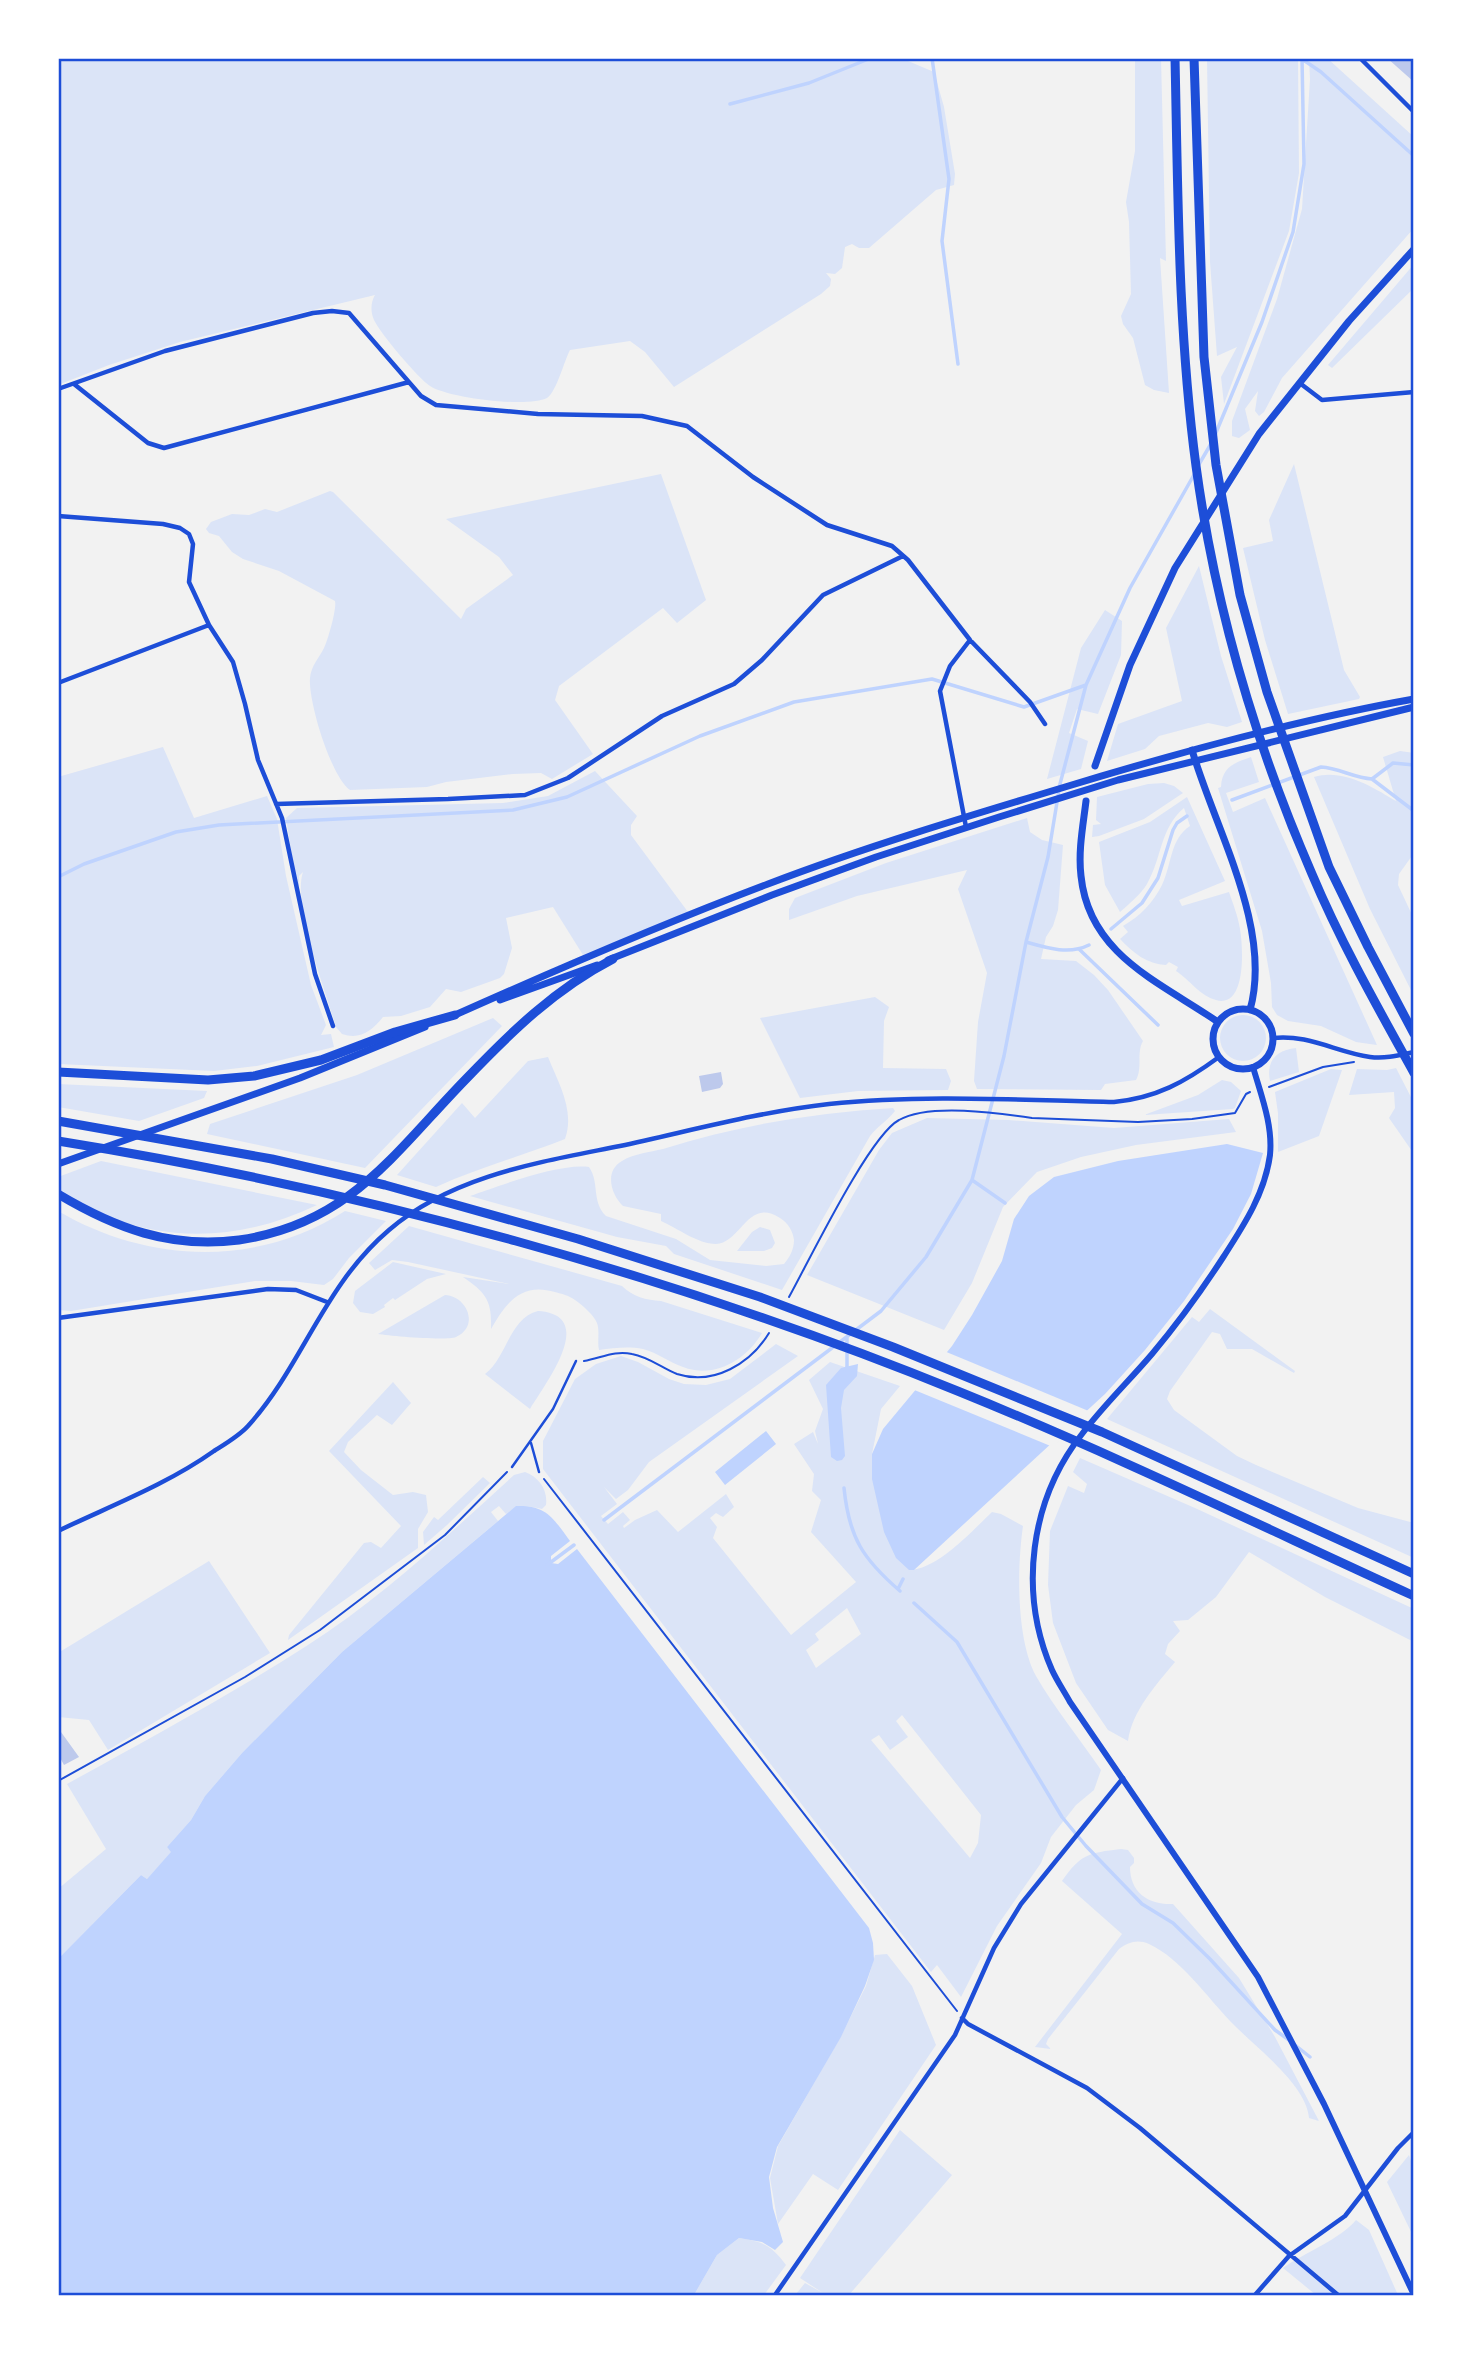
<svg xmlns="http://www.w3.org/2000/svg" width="1472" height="2353" font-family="'IBM Plex Sans',sans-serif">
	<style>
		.green { fill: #dbe4f7; fill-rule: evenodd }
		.water { fill: #bfd3fe }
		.pier { fill: #f2f2f2 }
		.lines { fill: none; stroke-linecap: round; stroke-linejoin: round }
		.stream { stroke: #bfd3fe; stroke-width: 3.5 }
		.building { fill: #bdc9ec }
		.path { stroke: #1d4ed8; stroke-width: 2 }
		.service { stroke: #1d4ed8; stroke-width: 2.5 }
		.minor { stroke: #1d4ed8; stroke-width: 4.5 }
		.tertiary { stroke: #1d4ed8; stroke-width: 6 }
		.secondary { stroke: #1d4ed8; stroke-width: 7 }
		.primary { stroke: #1d4ed8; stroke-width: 7 }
		.motorway { stroke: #1d4ed8; stroke-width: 9 }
		.neatline { fill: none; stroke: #1d4ed8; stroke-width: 2.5 }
	</style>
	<rect width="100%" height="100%" fill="#f2f2f2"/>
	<path class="green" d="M58,58h843l33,14 10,35 11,67 -1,11 -18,5 -67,58h-10l-7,-4 -7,3 -3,21 -7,6 -9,-1 5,6 -1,7 -9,8 -147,93 -29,-35 -15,-11 -60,9c-6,11 -13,41 -23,48 -19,10 -99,0 -117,-12 -12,-8 -50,-53 -56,-66 -4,-9 -3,-18 1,-25l-195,47 -71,23 -51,20z
		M1135,58h26l5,203 -6,-3 9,135 -15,-3 -9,-5 -12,-47 -10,-14 -2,-8 10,-22 -2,-72 -3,-20 9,-51z
		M1207,58h91l1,115 -10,58 -65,173 -3,-27 16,-30 -20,9 -7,-94z
		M1309,58h18l87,79v91l-132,150 -18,34 -5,4 -4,-5 3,-20 -13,18 5,21 -11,8 -7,-2v-15l45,-122 25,-90 8,-130z
		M1414,264v24l-82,80 -4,-3z
		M1294,464l50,206 16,27 -1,2 -71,15 -23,-74 -22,-92 30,-7 -4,-21z
		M661,474l45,126 -29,23 -14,-15 -104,78 -4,14 38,54 -41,25 -11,-6 -28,1 -67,8 -19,5 -77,3c-19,-13 -42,-89 -40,-112 1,-12 9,-20 14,-30 4,-8 13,-40 11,-47l-56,-30 -36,-12 -11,-7 -13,-16 -10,-3 -3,-4 5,-7 21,-8 17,1 16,-6 12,3 53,-21 3,1 128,127 5,-10 47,-34 -14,-18 -53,-38z
		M1199,566l22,90 21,66 -15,5 -19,-4 -49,13 -14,13 -38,12 11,-37 64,-23 -16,-73z
		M1105,610l17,11 -1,34 -23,59 -21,-5 -8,24 19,8 -7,28 -34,10 34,-131z
		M163,747l31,71 73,-22 10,23 9,57 25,109 15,40 -5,10 10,-1 3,13 -77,19 -43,5 -156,-7v-287z
		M1400,751l14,2v100l-15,21 -1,11 16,34v77l-44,-87 -56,-132c28,-9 59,10 82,24l-13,-44z
		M1251,757l8,25 -33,11 7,19 32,-14 112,247 -21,-3 -35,-16 -33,-5 -11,-6 -5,-8 -1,-24 -9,-52 -44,-143 3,-1c1,-20 13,-24 30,-30z
		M595,771l42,45 -6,9v10l57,77 -105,43 -30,-48 -47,11 6,30 -8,26 -4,4 -39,14 -15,-3 -16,18 -29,9 -18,1c-11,14 -23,23 -41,17l-6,-7c-10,-35 -44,-123 -33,-155l-4,4v11l-3,-5 -10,-64 11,-10 206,-5 45,-7z
		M1164,783l10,3 9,7 -39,26 -45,17 -7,1 1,-12 8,-1 -5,-4 1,-23 51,-13z
		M1187,797l38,84 -46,19 3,6 47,-14c4,12 9,24 11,37 3,17 7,80 -24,71 -16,-4 -26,-20 -40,-29l2,-4 -9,-5 -3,3c-19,-1 -33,-12 -46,-26l8,-7 -5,-6c17,-10 30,-23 39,-41 10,-21 8,-46 28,-59l-6,-18c-24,20 -22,50 -37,76 -6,10 -18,20 -27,28l-15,-27 -6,-43 51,-20z
		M1027,818l3,14 12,8 21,5 -5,65 -5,16 -7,11 -5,22 35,2 18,14 14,15 35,51c-7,12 0,26 -7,39l-31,4 -4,6 -124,-1 -3,-8 4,-59 9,-49 -29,-84 9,-19 -110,26 -68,24v-11l6,-11 91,-35z
		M875,997l14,10 -5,14 -1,47 63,1 5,12 -3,9 -90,1 -58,7 -40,-80z
		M1220 1038a23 23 0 1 1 46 0a23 23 0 1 1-46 0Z
		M493,1018l9,8 -137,142 -158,-34 3,-10 147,-49z
		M1296,1048l3,24 -29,9c-4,-20 6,-31 26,-33z
		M548,1057c11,27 27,54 17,82 -43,17 -87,29 -129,48l-39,-12 65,-72 13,15 53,-57z
		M1396,1068l18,35v51l-25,-36 6,-10 -1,-16 -45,3 8,-26 30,1z
		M1331,1069l11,1 -23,66 -41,16v-39l-3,-21z
		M1222,1080l9,2 10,9 -6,17 -2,1 -89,6 54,-20z
		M58,1084l149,7 -3,7 -65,23 -81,-14z
		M893,1108l2,3c-8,10 -17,15 -25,25l-88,154 -108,-36 -8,-8 -49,-9 -147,-41c29,-10 89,-33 119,-29 11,16 2,34 17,49l70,23 34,21 56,6 18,-2c6,-7 10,-15 10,-24 -1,-9 -6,-17 -14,-22 -32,-21 -39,25 -64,26 -18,0 -39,-16 -55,-23v-7l-38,-8c-12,-11 -19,-35 -1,-45 11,-7 28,-9 41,-12 76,-24 151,-36 230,-41z
		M927,1118l81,2 106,8 115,-9 7,13 -100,13 -55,12 -44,15 -34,35 -31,76 -28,47 -137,-55 72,-125 13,-17z
		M101,1161l216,44c-73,35 -147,39 -221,7 -13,-6 -26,-15 -38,-22v-13z
		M58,1211c89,52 198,57 287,0l41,10 -37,37 -16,21 -9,6 -33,-4h-36l-184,30 -13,-1z
		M409,1226l213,60c11,11 24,14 39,15l101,32c-16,27 -47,46 -79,34 -14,-5 -25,-14 -40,-18 -15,-3 -29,-1 -44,1 -2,-8 1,-19 -2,-27 -3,-8 -15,-18 -22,-23 -7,-5 -13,-6 -20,-8 -33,-10 -49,10 -64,37 1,-29 -5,-36 -28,-52l46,7 -101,-22 -16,-2 -17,10 -6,-7z
		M760,1227l10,3 5,13 -3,5 -8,3h-27l15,-19z
		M393,1262l53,12 -19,5 -32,21 -2,-2 -9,7 1,2 -12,7 -13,-2 -7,-9 2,-12z
		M445,1295c22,1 35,31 11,42 -10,4 -65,-1 -78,-3z
		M1210,1309l85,62 -1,2 -42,-24h-25l-7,-15 -8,-2 -42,59 -3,8 7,11 63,46 19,9 102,43 56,15v35l-307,-139 85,-102 7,5z
		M538,1311c61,4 7,73 -8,98l-45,-35c22,-16 24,-56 53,-63z
		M776,1344l22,12 -149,106 -21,28 -12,9 -12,-12 13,17 -16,12 7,8 15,-12 7,8 -7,6 1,2 11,-8 22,-10 21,22 48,-38 8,13 -11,10 -7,-4 -6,5 7,9 -4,11 78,97 65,-53 -45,-50 10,-32 -9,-9 2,-17 -20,-30 19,-12 5,12 -3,-13 8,-22 -14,-29 21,-18 70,24 -19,23 -9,45 37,116c28,0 63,-39 83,-58l9,2 22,12c-6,41 -7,113 13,150 19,33 44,63 65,94l-7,20 -18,15 -25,32 -10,26 -44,63 -36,71 -24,-32 -6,7 -388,-503v-28l32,-62 21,-15 25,-8 17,6 31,17 15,5 22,1 24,-6zM847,1608l14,26 -45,34 -10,-18 13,-10 -4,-6zM902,1715l79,100 -3,28 -8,15 -99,-118 8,-5 11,15 18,-13 -12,-16z
		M393,1382l18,21 -19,22 -15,-10 -29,27 -4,10 17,18 32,25 20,-3 13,3 2,17 -10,17v19l-130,92 1,-5 75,-92 7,-1 10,6 20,-22 -72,-75z
		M1080,1458l115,50 219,101v33l-89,-45 -76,-45 -33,45 -28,23 -15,1 7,10 -12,13 -3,10 10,8c-19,23 -43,49 -47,79l-20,-11 -32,-47 -23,-60 -5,-38 2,-54 18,-45 16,7 3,-9 -14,-12z
		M525,1472c14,5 23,18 21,33l-4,4c-15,-4 -24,-4 -36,5l-7,-8 -8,6 7,9 -156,131 -100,101 -37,43 -14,24 -24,27 5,5 -25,27 -6,-4 -83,84v-70l48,-40 -39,-65c81,-45 163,-89 241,-139 75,-48 140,-110 206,-170z
		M483,1477l7,6 -43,42 -23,20 -1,-13 11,-15 4,3z
		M209,1561l61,92 -162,97 -19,-30 -31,-3v-64z
		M1121,1849l7,1 6,8v5l-4,4c0,26 19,38 43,37l66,74 36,59 44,84 -10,-3c-3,-34 -55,-72 -78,-96 -23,-24 -51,-64 -82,-78 -12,-5 -20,-2 -30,5l-71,90 -2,5 5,5 -16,-2 87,-113 -60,-53c19,-27 26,-28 59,-32z
		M887,1954l25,32 24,59 -98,145 -25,-16 -35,50 -8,-46 8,-32 63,-110 25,-50 9,-31z
		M900,2130l52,45 -103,120h-52l-1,-1 9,-11 18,10 -23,-15z
		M1409,2155l5,15v68l-27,-56z
		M1356,2220l13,10 29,65h-82l-33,-27c21,-15 59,-30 73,-48z
		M739,2238c25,4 32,7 47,27l-22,30h-70l23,-40z"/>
	<path class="water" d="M1227,1144l36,9 -12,41 -18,35 -49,72 -39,49 -40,44 -191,176h-5l-13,-12 -12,-26 -12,-53v-25l11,-25 69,-83 20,-31 30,-54 12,-42 15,-23 25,-19 64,-16z
		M858,1364l-1,12 -13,14 -3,18 4,48 -3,4 -5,1 -6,-4 -5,-72 15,-17z
		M766,1431l10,13 -51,41 -10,-13z
		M516,1506c31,-1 37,12 54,35l-19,15v7l7,1 19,-15 292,379 4,15 1,17 -9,26 -24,51 -64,110 -8,30 4,31 10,34 -8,8 -13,-8 -23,-4 -22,17 -23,40h-636v-336l83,-84 6,4 24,-27 -4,-5 24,-27 14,-24 37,-43 100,-101z"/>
	<path class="pier" d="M944,1351l29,12 118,49 -38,35 -141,-58z"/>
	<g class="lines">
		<path class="stream" d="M932,58l17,121 -7,62 16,123
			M1302,59l19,13 93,84
			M730,104l79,-21 62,-25
			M1215,435l47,-113 31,-90 11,-68 -2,-106
			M1198,466l14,-24
			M1372,779l42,32
			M1232,800l89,-33c18,1 33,11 51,12l21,-16 21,2
			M58,877l26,-13 92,-32 43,-7 294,-15 54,-13 133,-61 94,-34 138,-23 92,28 62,-22
			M1111,929l31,-26 16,-25 15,-48 4,-7 10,-7
			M1026,942c21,6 43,13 63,3
			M1080,950l78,75
			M972,1180l33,23
			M845,1370l2,-3v-30
			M844,1488c5,50 19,71 56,103
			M604,1520l277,-209 45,-54 46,-77 32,-124 22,-114 22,-85 12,-73 26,-99 44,-97 65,-115
			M547,1565l27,-20
			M898,1589l5,-10
			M914,1603l43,39 105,175 24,29 56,58 31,19 37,36 65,71 14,10
			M1295,2045l15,12"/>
	</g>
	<path class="building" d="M1387,58h27v24z
		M721,1072l2,12 -3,4 -18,4 -3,-16z
		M61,1732l18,25 -15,8 -6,-11v-19z"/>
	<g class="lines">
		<path class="path" d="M1269,1087l54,-20 31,-5
			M789,1297c20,-36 80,-161 110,-177 30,-17 99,-7 133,-2l106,4 54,-3 43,-6 11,-19 4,-2
			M584,1361c17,-3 31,-11 48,-7 17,3 30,14 45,20 37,12 74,-11 92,-41
			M544,1479l413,532
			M58,1781l187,-104 75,-47 125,-95 62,-63"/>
		<path class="service" d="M531,1443l8,29
			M512,1467l41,-58 23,-48"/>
		<path class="minor" d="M1360,58l54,54
			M74,384l74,59 16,5 245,-66
			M1301,384l21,16 92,-8
			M58,389l107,-38 148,-38 19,-2 17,2 72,83 15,9 102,9 104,2 45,10 66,51 74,48 65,21 16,14 62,80 60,62 15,22
			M58,516l105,8 17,4 9,6 4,10 -4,38 20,43 24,37 12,42 13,56 24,58 33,156 18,52
			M58,683l151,-58
			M276,804l172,-5 77,-4 43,-17 94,-62 72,-32 28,-24 61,-65 80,-39
			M966,827l-26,-136 10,-25 20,-26
			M1273,1038c35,-4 63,14 97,19 16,2 30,-2 44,-5
			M58,1318l210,-29 28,1 31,12
			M58,1531c52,-25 108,-46 156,-80 11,-7 25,-15 34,-25 55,-61 75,-140 141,-196 64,-55 152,-68 231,-84 70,-15 138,-34 209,-42 94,-10 190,-4 285,-2 42,-4 71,-20 105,-45
			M962,2018l6,6 119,64 53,40 198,167
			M775,2295l180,-260 39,-87 27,-44 102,-126
			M1255,2295l34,-39 56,-40 53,-68 16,-16"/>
		<path class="tertiary" d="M1253,1067c8,28 20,58 17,88 -5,38 -26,70 -46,101 -22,34 -46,67 -72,98 -23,27 -49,52 -70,80 -52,66 -64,158 -30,236 5,11 12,21 18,32l188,275 66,127 90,191"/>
		<path class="secondary" d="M1192,750c23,79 81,178 58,260
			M1095,766l35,-101 45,-97 84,-134 90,-113 65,-72
			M1086,801c-3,25 -8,50 -5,75 8,79 79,106 137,146
			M1213 1039a30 30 0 1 1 60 0a30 30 0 1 1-60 0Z
			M58,1164l242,-86 125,-51"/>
		<path class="primary" d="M608,960l164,-65 104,-38 123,-40 119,-37 296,-73
			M500,1000l97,-35
			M455,1015c103,-46 207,-91 313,-131 97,-37 197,-67 297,-97 115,-35 231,-67 349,-88"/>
		<path class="motorway" d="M1175,58c3,136 3,273 21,408 19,140 60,279 116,408 29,69 66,134 102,199
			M1194,58l10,299 12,108 24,130 27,97 62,175 39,80 46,87
			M58,1072l150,8 46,-4 67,-16 74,-28 60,-17
			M58,1121l214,38 113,26 193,54 182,58 133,50 209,85 312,142
			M58,1141c305,49 615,134 902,251 153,62 303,135 454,204
			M58,1194c57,34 112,55 181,46 111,-16 155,-87 227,-161 45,-47 89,-90 147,-120"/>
	</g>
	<rect width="1472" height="2353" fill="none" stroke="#ffffff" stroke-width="119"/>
	<rect x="60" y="60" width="1352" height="2234" class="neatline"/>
</svg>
